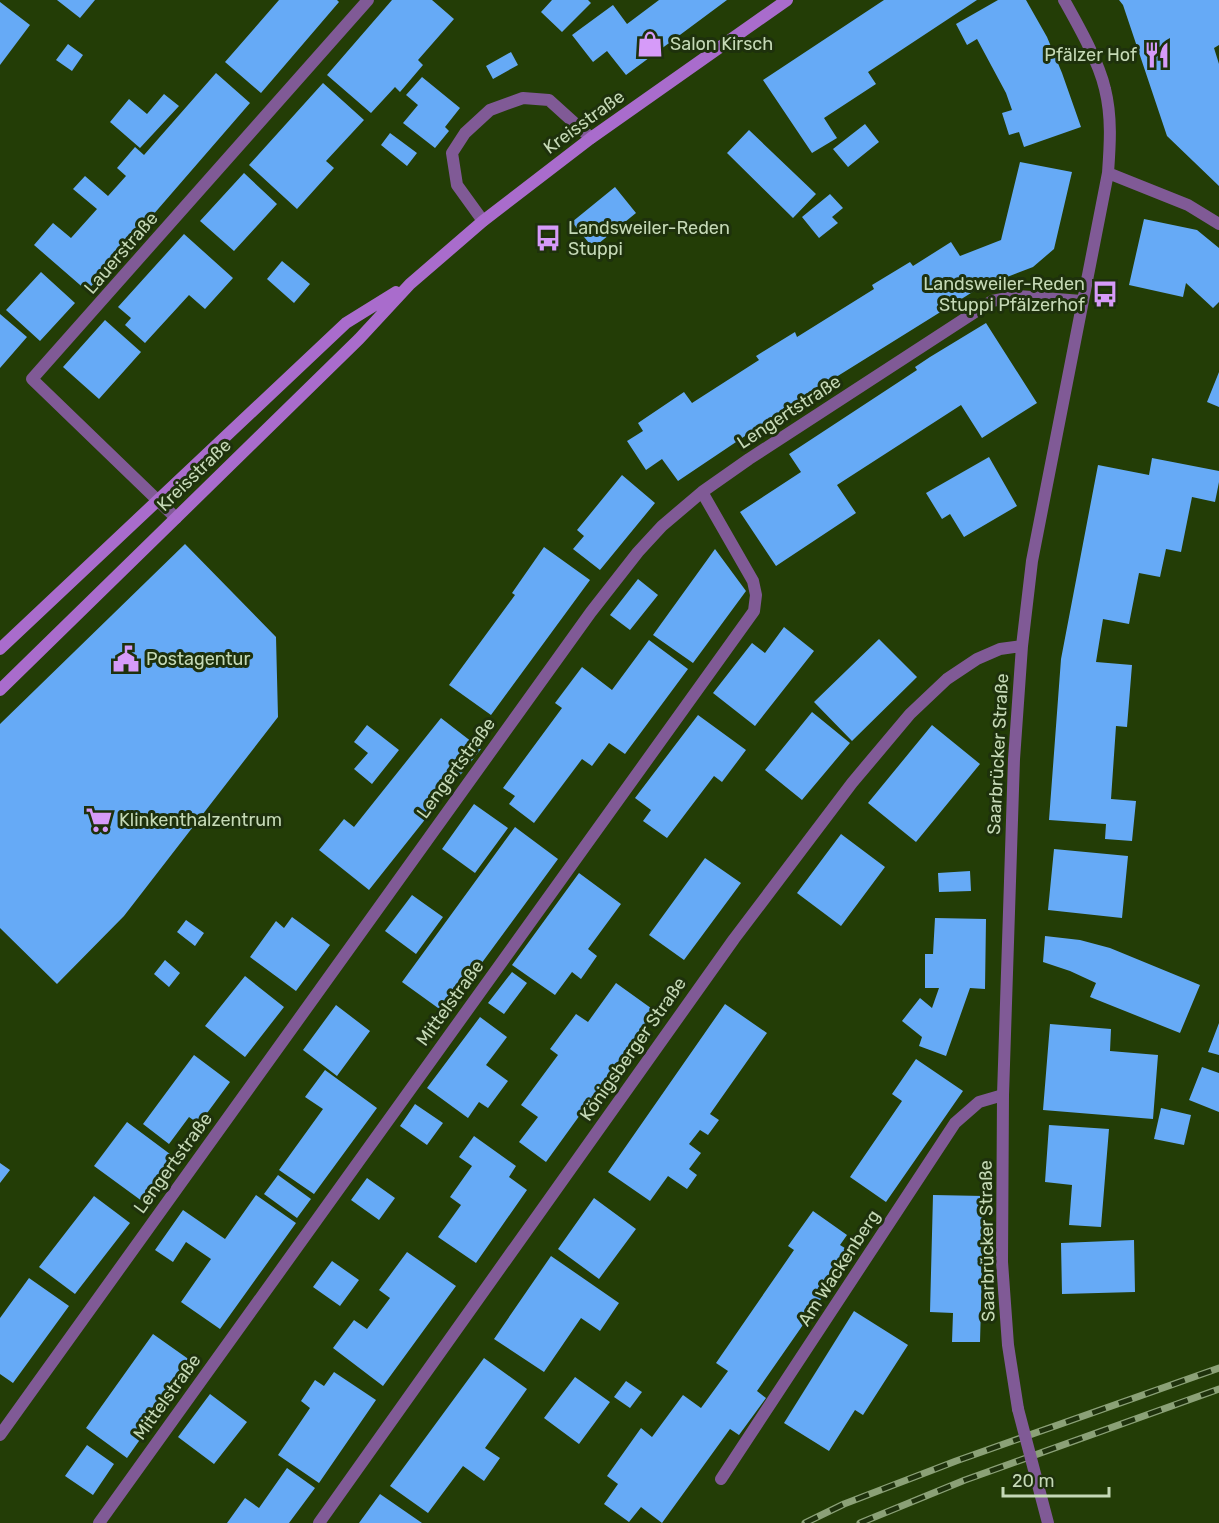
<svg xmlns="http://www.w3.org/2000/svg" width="1219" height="1523" font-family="Rubik,sans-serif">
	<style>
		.building { fill: #66aaf6 }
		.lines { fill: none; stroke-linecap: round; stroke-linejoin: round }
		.lane { stroke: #805a96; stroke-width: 12 }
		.street { stroke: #805a96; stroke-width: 12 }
		.secondary { stroke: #a96ccc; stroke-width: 12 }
		.rail-casing { stroke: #8ba177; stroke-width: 7 }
		.rail { stroke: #1e310c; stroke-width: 4.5; stroke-dasharray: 14; stroke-linecap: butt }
		.street-bridge { stroke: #805a96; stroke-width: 12 }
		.labels { text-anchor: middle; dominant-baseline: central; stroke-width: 6; stroke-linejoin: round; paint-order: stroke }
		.poi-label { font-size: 18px; fill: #c5d9b6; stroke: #1e310c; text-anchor: start }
		.street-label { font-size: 18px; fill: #c5d9b6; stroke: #1e310c }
	</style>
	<rect width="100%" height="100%" fill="#233d06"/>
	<path class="building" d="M57,0h38l-15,18z
		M279,0h58l2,2 -78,91 -36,-31z
		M392,0h40l22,19 -36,41 5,5 -23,27 -5,-5 -24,26 -44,-38z
		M552,0h36l3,3 -29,29 -21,-20z
		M659,0h68l-101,75 -19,-24 -14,11 -21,-27 41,-30 14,19z
		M884,0h93l-109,72 8,12 -52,34 13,20 -25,15 -49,-73z
		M998,0h28l21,37 15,36 19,54 -57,20 -5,-15 -10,3 -7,-22 10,-3 -6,-17 -29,-54 -10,6 -11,-21z
		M1119,0h100v45l-5,3 5,16v122l-52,-50 -44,-131z
		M0,2l30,23 -30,40z
		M68,44l15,11 -11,16 -16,-11z
		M511,52l7,13 -25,14 -7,-13z
		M216,73l34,30 -163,188 -53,-46 19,-22 18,15 26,-29 -24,-20 12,-13 23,20 18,-20 -9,-8 18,-21 9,8z
		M422,77l38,31 -15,19 4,4 -14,17 -32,-25 15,-18 -12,-10z
		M323,83l41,37 -38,41 8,7 -37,41 -48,-44z
		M164,94l15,12 -39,42 -30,-26 19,-23 18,15z
		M865,124l14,18 -31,25 -15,-18z
		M749,130l67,64 -23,24 -66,-65z
		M390,133l27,20 -10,13 -26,-21z
		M1020,162l52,10 -18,77 -21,18 -54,21 -191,119 -110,74 -16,-22 -16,11 -19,-29 16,-10 -5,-8 46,-31 8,11 67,-43 -3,-4 39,-24 2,5 77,-48 -2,-4 38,-23 3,4 38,-24 9,14 41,-16z
		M244,173l33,31 -43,47 -34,-30z
		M615,187l21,26 -43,35 -21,-26z
		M830,194l13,14 -11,9 6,6 -19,15 -17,-21z
		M1144,219l53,11 22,18v54l-6,6 -27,-25 -3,14 -54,-12z
		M184,234l49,44 -28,31 -16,-14 -44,48 -20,-18 6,-7 -13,-11z
		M282,261l28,23 -16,19 -27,-24z
		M41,272l34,31 -35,38 -34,-31z
		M0,314l27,23 -27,31z
		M105,320l36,32 -42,47 -36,-32z
		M986,323l51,80 -55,35 -21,-33 -124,80 19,28 -80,53 -36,-54 61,-40 -12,-18 128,-84 -2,-3 15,-10z
		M1219,372v35l-12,-5z
		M989,457l28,49 -53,31 -14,-23 -8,5 -16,-26z
		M1152,458l67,13v11l-4,20 -23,-5 -11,55 -15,-3 -6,28 -21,-4 -10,51 -26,-5 -7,43 36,3 -5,62 -11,-1 -5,73 25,2 -4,40 -27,-2 1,-15 -57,-4 12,-161 37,-194 51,10z
		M622,475l33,28 -55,67 -27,-21 11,-13 -7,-6z
		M185,544l91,93 2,80 -154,199 -67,68 -57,-56v-204z
		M544,547l46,33 -99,135 -42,-30 66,-90 -3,-2z
		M715,549l31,42 -53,72 -40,-28z
		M638,579l20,16 -28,35 -20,-15z
		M784,627l30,24 -59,75 -42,-33 39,-50 13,10z
		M879,639l38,38 -65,64 -38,-39z
		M649,640l39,29 -63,85 -16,-11 -17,23 -10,-7 -48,64 -25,-19 6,-8 -12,-8 59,-80 -7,-5 27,-36 30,23z
		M812,712l38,31 -48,57 -37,-30z
		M698,715l48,35 -24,32 -8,-6 -47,62 -24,-17 8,-11 -16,-12z
		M441,718l40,31 -112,141 -50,-40 25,-31 10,8z
		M367,725l32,25 -27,34 -18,-15 14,-16 -14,-11z
		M932,725l48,39 -64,78 -48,-39z
		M474,804l34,24 -33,45 -33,-24z
		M515,827l43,32 -113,154 -43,-31z
		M841,834l44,33 -44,59 -44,-33z
		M1054,849l74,7 -6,62 -74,-8z
		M705,858l36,25 -57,77 -35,-25z
		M970,871l1,20 -32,1 -1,-19z
		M579,873l42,31 -33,45 9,7 -16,23 -9,-7 -17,23 -43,-30z
		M412,895l31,22 -27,37 -31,-23z
		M292,917l38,28 -34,46 -46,-34 26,-36 8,7z
		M935,918l51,1 -1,70 -15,-1 -24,68 -27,-10 3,-9 -20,-16 18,-23 12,10 7,-20h-14v-34h8z
		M186,920l18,13 -9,13 -18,-14z
		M1045,936l35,4 30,8 90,37 -20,48 -90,-36 6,-14 -26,-12 -27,-9z
		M165,960l15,13 -11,14 -15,-13z
		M512,972l15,11 -23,31 -16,-11z
		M245,976l39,31 -39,50 -40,-31z
		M616,983l39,28 -109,151 -27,-20 19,-25 -17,-12 37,-50 -8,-6 26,-35 12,8z
		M725,1004l42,29 -57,81 9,6 -11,15 -8,-5 -11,14 12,9 -12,16 8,6 -10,14 -19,-13 -18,25 -42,-29z
		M336,1005l34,26 -33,45 -34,-26z
		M480,1017l27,20 -21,28 22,16 -20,27 -9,-6 -11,16 -41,-30z
		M1219,1023v32l-11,-3z
		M1050,1024l61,5 -1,22 48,4 -5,64 -110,-9z
		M194,1055l36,27 -31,42 -10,-7 -20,27 -26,-20z
		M916,1059l47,32 -77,111 -36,-25 52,-76 -10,-7z
		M1202,1067l17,6v39l-30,-12z
		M325,1070l52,38 -63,86 -35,-24 44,-61 -18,-12z
		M415,1104l28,19 -16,22 -27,-19z
		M1161,1108l30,7 -7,30 -30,-6z
		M127,1122l51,38 -32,44 -52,-38z
		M1049,1125l60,4 -8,98 -32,-2 3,-40 -27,-3z
		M474,1136l42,30 -7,11 18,13 -51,73 -38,-26 23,-32 -11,-8 22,-31 -13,-9z
		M0,1163l10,7 -10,13z
		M278,1175l33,24 -14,19 -33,-24z
		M367,1178l28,20 -16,22 -28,-20z
		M256,1195l40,28 -76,106 -39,-27 30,-43 -25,-17 -13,20 -18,-12 28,-40 42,29z
		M933,1195l51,1 -4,146h-28l1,-29 -23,-1z
		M94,1196l36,27 -55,71 -36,-27z
		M594,1198l42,31 -37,50 -41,-30z
		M813,1211l34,24 -7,10 13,8 -96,138 9,7 -27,37 -9,-6 -68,94 -21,-16 -12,15 -25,-18 14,-20 -11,-8 34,-48 11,9 31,-42 18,13 27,-37 -12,-8 78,-113 -6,-4z
		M1134,1240l1,52 -73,2 -1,-51z
		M407,1252l49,34 -73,100 -50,-38 21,-28 13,9 23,-31 -11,-8z
		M551,1256l68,47 -19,28 -19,-13 -37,54 -50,-33z
		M332,1261l27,19 -19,26 -27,-19z
		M29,1278l40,28 -56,77 -13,-9v-56z
		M854,1311l54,34 -45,70 -8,-5 -26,41 -45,-28z
		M153,1334l41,29 -67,95 -41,-30z
		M484,1358l43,31 -42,59 15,10 -16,23 -21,-15 -35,47 -38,-27z
		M334,1372l42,28 -57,83 -41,-28 32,-47 -9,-7 14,-21 9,6z
		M575,1377l35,25 -31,42 -35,-26z
		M626,1381l16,11 -12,16 -16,-11z
		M210,1394l37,28 -33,42 -36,-27z
		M87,1445l27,19 -21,31 -28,-19z
		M287,1468l28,20 -26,35h-62l18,-25 14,10z
		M380,1494l42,29h-63z"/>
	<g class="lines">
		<path class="lane" d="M483,221l-26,-36 -5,-32 13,-20 25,-23 33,-12 26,2 42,38
			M721,1479l234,-356 24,-21 24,-7"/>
		<path class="street" d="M1108,173l80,32 31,19
			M176,518l-144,-139 336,-379
			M1018,1409l-10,-64 -6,-83 1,-167 11,-336 8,-113 10,-85 76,-388c2,-28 4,-56 -3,-84 -6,-27 -27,-64 -41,-89
			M0,1435l591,-823 47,-60 24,-26 40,-34 47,-33 243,-158 26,-5 64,5
			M99,1523l655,-912 2,-16 -3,-14 -51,-89
			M319,1523l415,-584 118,-156 58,-69 37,-35 30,-20 23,-10 22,-3"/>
		<path class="secondary" d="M0,649l346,-326 50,-31
			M0,690l359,-351 51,-55 73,-63 108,-83 196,-138"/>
		<g class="rail-casing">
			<path id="rail" d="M805,1523l39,-19 112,-43 263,-93
				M860,1523l105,-43 254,-91"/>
		</g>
		<use href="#rail" class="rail"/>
		<path class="street-bridge" d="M1018,1409l30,114"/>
	</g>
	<defs>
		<g id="shop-bare" transform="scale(2.07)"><path d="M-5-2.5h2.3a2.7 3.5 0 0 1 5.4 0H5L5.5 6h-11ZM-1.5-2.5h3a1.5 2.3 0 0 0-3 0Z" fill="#d69bf9" stroke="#1e310c" stroke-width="2.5" paint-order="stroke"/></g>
		<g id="restaurant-bare" transform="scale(2.07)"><path d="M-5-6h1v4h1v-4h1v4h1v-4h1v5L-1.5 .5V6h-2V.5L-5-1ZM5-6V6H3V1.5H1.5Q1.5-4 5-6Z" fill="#d69bf9" stroke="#1e310c" stroke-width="2.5" paint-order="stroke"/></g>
		<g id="bus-bare" transform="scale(2.07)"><path d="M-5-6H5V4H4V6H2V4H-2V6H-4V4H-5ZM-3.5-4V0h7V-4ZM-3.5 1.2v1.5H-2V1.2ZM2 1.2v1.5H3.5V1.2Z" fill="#d69bf9" stroke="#1e310c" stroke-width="2.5" paint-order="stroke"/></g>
		<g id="civic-bare" transform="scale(2.07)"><path d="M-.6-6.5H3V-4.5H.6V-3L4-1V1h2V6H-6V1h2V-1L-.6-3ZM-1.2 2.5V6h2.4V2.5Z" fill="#d69bf9" stroke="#1e310c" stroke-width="2.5" paint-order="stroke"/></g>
		<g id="supermarket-bare" transform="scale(2.07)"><path d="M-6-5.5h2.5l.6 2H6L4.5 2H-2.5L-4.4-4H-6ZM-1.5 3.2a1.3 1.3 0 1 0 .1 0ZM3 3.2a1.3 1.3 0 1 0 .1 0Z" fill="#d69bf9" stroke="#1e310c" stroke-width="2.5" paint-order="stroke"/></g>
	</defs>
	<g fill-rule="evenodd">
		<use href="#shop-bare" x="650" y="44"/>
		<use href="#restaurant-bare" x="1157" y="55"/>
		<use href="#bus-bare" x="548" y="238"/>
		<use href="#bus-bare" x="1105" y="294"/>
		<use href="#civic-bare" x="126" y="659"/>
		<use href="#supermarket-bare" x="99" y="820"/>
	</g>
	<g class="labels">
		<g class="poi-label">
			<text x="670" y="44">Salon Kirsch</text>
			<text x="1137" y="55" text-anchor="end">Pfälzer Hof</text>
			<text x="568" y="228">Landsweiler-Reden<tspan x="568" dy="21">Stuppi</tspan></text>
			<text x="1085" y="284" text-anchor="end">Landsweiler-Reden<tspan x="1085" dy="21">Stuppi Pfälzerhof</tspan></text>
			<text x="146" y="659">Postagentur</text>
			<text x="119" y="820">Klinkenthalzentrum</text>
		</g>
		<g class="street-label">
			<text transform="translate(584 122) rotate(-36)">Kreisstraße</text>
			<text transform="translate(121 253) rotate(-49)">Lauerstraße</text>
			<text transform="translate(789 412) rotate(-33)">Lengertstraße</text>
			<text transform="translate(194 475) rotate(-44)">Kreisstraße</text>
			<text transform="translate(998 754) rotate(-87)">Saarbrücker Straße</text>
			<text transform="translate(456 768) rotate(-54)">Lengertstraße</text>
			<text transform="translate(450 1003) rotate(-54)">Mittelstraße</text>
			<text transform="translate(633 1049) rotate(-55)">Königsberger Straße</text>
			<text transform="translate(173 1163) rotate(-54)">Lengertstraße</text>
			<text transform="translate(987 1241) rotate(-91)">Saarbrücker Straße</text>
			<text transform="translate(839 1268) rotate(-57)">Am Wackenberg</text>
			<text transform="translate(167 1397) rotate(-54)">Mittelstraße</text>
		</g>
	</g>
	<path d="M1003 1487v9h106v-9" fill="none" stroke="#c5d9b6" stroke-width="3"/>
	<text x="1012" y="1487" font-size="18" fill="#c5d9b6" stroke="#1e310c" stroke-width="4.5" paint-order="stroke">20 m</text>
</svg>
